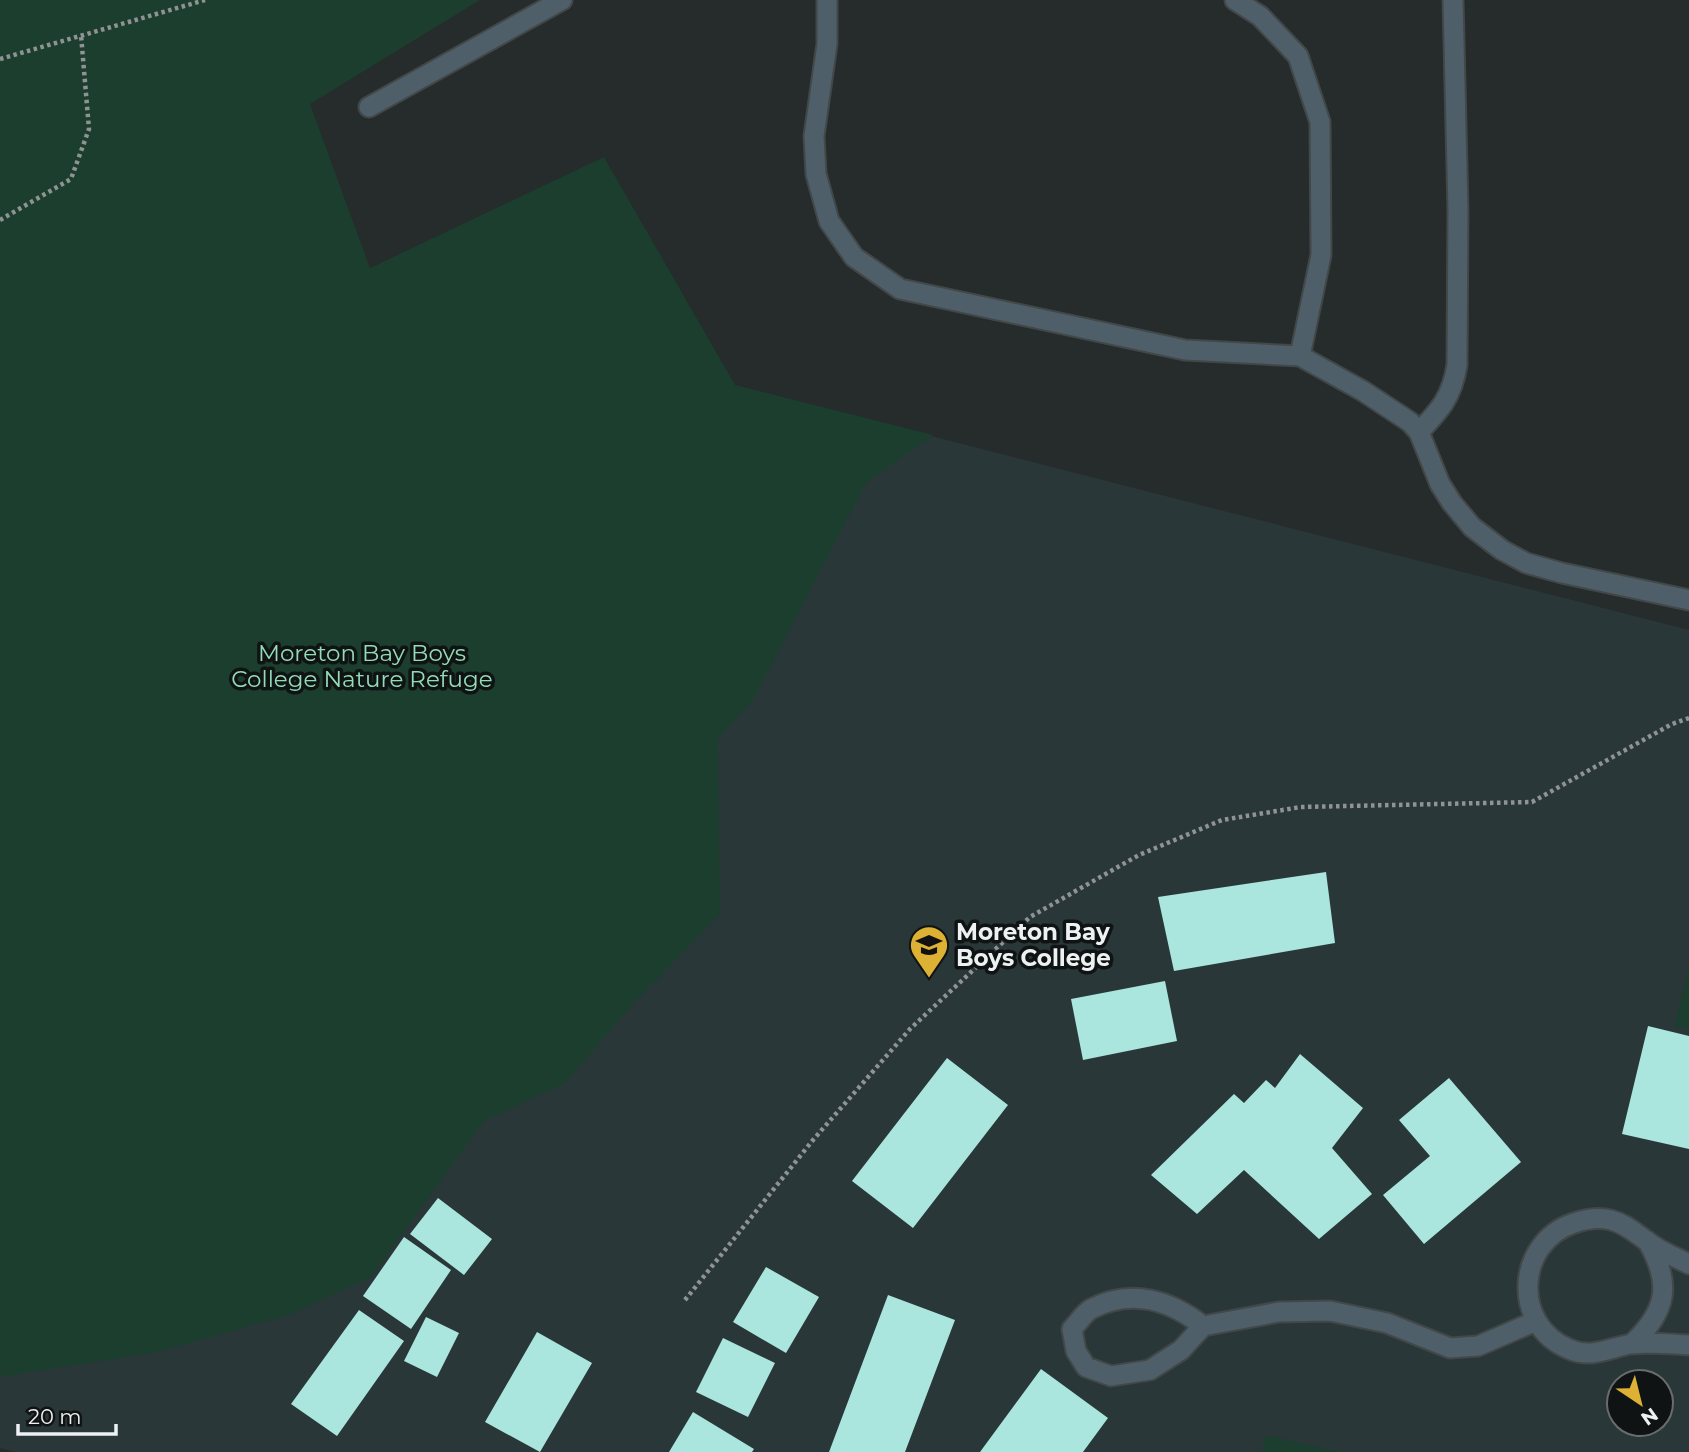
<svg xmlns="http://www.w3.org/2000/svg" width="1689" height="1452" font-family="Montserrat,sans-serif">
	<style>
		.built { fill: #2a3739; fill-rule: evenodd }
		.green { fill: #1b3e2e }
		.building { fill: #aae5de }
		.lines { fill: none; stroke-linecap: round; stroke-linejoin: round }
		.lane-casing { stroke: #424748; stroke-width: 23 }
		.path { stroke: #8f9394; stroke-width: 4.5; stroke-dasharray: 3.5 3.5; stroke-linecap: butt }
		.lane { stroke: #4e5f6a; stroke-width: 19 }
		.labels { text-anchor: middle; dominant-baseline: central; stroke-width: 7; stroke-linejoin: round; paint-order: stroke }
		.park-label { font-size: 23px; fill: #92ddb7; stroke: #101313 }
		.poi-label { font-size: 23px; font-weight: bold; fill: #edf1f1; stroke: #101313; text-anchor: start }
	</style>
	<rect width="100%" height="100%" fill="#262b2c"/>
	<path class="built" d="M485,322l1204,308v822h-1674l-15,-4v-119zM1619,1382h42v42h-42z"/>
	<path class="green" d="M0,0h480l-170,104 60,164 234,-111 131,228 198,50 -67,48 -113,217 -35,38 2,176 -86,89 -69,80 -81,38 -113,156 -82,38 -132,37 -157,25z
		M1689,966v64l-14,-4z
		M1266,1435l72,17h-76z"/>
	<path class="building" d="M1326,872l9,71 -161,28 -16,-74z
		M1165,981l12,60 -94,19 -12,-61z
		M1648,1026l41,10v113l-67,-15z
		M1300,1054l63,54 -31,40 40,46 -53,45 -75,-69 -47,44 -46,-39 83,-81 10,9 22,-23 9,8z
		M947,1058l61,47 -95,123 -61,-47z
		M1449,1078l72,84 -97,82 -41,-49 47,-39 -31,-36z
		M438,1198l54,41 -28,36 -54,-41z
		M404,1237l47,33 -40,59 -48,-33z
		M766,1267l53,30 -33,56 -53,-31z
		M888,1295l67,25 -50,132h-76z
		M359,1310l45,31 -67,95 -46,-32z
		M426,1317l33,16 -22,44 -33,-16z
		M537,1332l55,31 -52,89 -55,-30z
		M723,1338l52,25 -27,54 -52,-25z
		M1041,1369l67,49 -25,34h-103z
		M693,1412l61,37 -2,3h-83z"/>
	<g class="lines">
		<g class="lane-casing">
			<path id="lane" d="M827,0v44l-13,92 2,38 13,47 25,36 46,32 285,61 115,6 63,35 47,31 9,10 21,52 12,19 20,24 30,23 24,13 36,10 127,27
				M1235,0l25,16 38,40 22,66 1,133 -21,101
				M369,107l193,-107
				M1419,432c21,-22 33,-35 38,-67l1,-154 -5,-211
				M1689,1264c-14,-7 -30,-13 -42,-23 -12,-8 -21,-17 -36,-21 -12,-3 -25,-1 -37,3 -58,19 -63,102 -5,126 22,10 40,-1 62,-5 18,-2 39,0 58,1
				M1203,1326c-33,-26 -72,-38 -112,-17 -7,4 -13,14 -19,20l4,22 10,16 25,9 39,-6 31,-20 22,-24 76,-14 51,-1 57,12 63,25 28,-2 58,-25
				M1632,1344c35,-33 40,-60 16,-102"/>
		</g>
		<path class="path" d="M0,59l205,-59
			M0,220l71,-41 18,-50 -8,-94
			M685,1300l128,-160 97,-111 120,-112 109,-62 83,-35 79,-13 231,-5 140,-78 17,-6"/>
		<use href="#lane" class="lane"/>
	</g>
	<defs>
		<g id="school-pin" transform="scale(2.0125)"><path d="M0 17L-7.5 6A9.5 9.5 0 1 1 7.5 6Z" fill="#ddb133" stroke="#101313"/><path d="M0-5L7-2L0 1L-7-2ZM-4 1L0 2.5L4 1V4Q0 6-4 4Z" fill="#111"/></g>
	</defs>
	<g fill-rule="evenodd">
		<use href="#school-pin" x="929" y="945"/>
	</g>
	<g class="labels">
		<g class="park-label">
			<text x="362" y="653">Moreton Bay Boys<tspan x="362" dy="26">College Nature Refuge</tspan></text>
		</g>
		<g class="poi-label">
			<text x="956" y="932">Moreton Bay<tspan x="956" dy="26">Boys College</tspan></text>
		</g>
	</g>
	<g transform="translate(1640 1403) rotate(145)"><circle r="33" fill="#101313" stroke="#686c6c" stroke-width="2"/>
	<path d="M0-5L12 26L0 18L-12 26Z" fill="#ddb133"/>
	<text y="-10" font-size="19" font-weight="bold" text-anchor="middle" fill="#edf1f1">N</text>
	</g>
	<path d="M18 1424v10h98v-10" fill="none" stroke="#edf1f1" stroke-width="3.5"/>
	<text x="28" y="1424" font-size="21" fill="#edf1f1" stroke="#101313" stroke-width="5" paint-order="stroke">20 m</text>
</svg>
